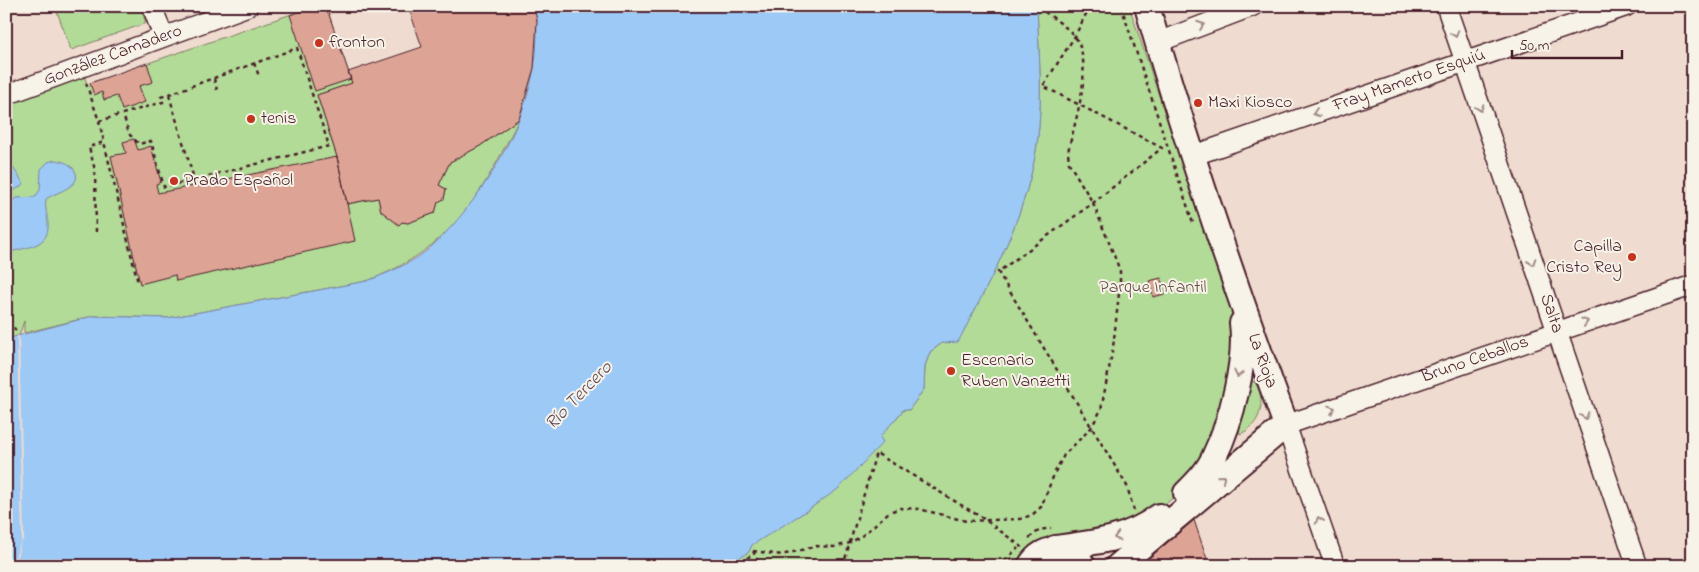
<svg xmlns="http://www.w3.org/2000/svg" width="1699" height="572" font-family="'Indie Flower',sans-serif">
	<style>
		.green { fill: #b2db97; stroke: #7e7d61 }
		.water { fill: #9dc9f7; stroke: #7c85a5 }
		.pier { fill: #efdbcf }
		.building { fill: #dda496; stroke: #4a1f2b }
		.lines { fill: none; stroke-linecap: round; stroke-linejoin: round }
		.minor-casing { stroke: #4a1f2b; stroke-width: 22 }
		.major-casing { stroke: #4a1f2b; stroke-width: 28 }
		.path { stroke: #4a1f2b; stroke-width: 2.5; stroke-dasharray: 4 4; stroke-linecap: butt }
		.minor { stroke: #f7f3e8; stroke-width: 19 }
		.major { stroke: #f7f3e8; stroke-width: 24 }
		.oneway { stroke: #a0898a }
		.poi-dot { fill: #c8321e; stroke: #f7f3e8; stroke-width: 2 }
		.labels { text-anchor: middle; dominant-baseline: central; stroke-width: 4; stroke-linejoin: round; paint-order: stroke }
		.poi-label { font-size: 18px; fill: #4a1f2b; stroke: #f7f3e8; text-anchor: start }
		.street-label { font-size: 18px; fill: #4a1f2b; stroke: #f7f3e8 }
		.park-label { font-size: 18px; fill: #644e46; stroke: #f7f3e8 }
		.water-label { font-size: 19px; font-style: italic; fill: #5f4a5e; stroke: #f7f3e8 }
	</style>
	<rect width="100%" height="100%" fill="#efdbcf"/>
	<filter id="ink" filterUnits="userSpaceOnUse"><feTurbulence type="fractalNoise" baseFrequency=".02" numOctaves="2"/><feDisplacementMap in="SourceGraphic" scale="10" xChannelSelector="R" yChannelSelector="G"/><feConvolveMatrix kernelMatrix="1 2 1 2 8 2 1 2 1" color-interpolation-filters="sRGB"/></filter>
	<g filter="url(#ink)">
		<path class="green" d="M55,6h85l6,17 -75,27z
			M315,6h11l26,77 -35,12 20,62 10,47 31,-6 3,13 18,14 3,-3 6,1 27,-10 3,-11 6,-4 2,-9 -7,-4 11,-23 30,-16 39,-27c-38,77 -68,130 -152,162l-199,37 -75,-2 -69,17v-12l-5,15 -13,3v-236l78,-28 3,9z
			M1037,6h92l108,322 -6,52 -35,98 -41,35 -31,15 -80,10 -34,28h-298l96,-56 97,-101 4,1 15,-21 1,-23 5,-14 12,-9 16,-2c30,-56 61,-112 75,-175 12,-52 6,-107 4,-160z
			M1254,381c13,18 8,44 -14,53l-2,-7 13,-44z"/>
		<path class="water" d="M534,6h503c2,53 8,108 -4,160 -14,63 -45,119 -75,176l-16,1 -12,9 -5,14 -1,23 -15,21 -5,-1 -24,28 3,5 -45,47 -30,21 -56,35 -3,7 -23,14 -8,-4 -7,4h-705v-227l87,-23 75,2 199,-37c23,-9 46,-18 64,-34 59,-53 120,-159 103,-241z
			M8,160l16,24 -18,12v-35z
			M55,160c7,1 14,3 18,8 14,18 -18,24 -27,31 -2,10 3,19 2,29 -1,21 -28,19 -42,26v-50l11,-6 18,-1 5,-7 1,-21 7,-7z"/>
		<path class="pier" d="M17,336h2l5,203 -3,3 -6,24h-3l10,-28z"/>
		<path class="building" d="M315,6h11l25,73 -36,12 -25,-76z
			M408,6h126l3,15 -3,47 -15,51 -39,27 -30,16 -11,23 7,4 -2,10 -6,3 -3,11 -27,10 -6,-1 -3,3 -18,-14 -3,-13 -31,6 -10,-47 -20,-62 35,-12 -4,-11 74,-25z
			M147,63l6,19 -14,4 6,16 -23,8 -5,-14 -13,4 -2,-8 -8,3 -4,-12z
			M134,139l4,11 13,-4 10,36 -5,2 2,9 179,-36 18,84 -179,40 -1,-6 -35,9 -29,-128 15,-3 -3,-11z
			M1161,278l4,16 -12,3 -4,-16z
			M1194,520l15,45 -68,1v-1z"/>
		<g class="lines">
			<g class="minor-casing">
				<g id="minor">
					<path d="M152,6l11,30"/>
					<path id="s1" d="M1446,6l191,560"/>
					<path d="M1156,43l97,-37"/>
					<path id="s2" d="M6,95l242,-89"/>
					<path id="s3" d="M1192,156l435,-150"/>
					<path id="s4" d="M1335,566l-49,-141 407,-140"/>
				</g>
			</g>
			<g class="major-casing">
				<path id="major" d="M1186,493c11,-11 22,-22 28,-36 17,-35 33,-95 28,-134
					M1055,548c37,-5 73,-8 104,-32
					M1030,566c12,-21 42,-24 53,0
					M1118,566l168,-141c-51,-139 -99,-277 -139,-419"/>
			</g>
			<path class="path" d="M1090,6l-15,30 -32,50 119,62 -69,55 -95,69 129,214 7,25
				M1121,6l72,217
				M254,63l5,13
				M214,79l3,11
				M86,83l13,38 39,162
				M169,95l25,84
				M99,121l64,-19 -2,-5 136,-49 32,98 -165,41 -13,-46 -12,3 -10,-10 -6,-20
				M96,232l-1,-62 -6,-23 15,-5
				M6,330l8,-2 4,6
				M1029,538l11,-8 11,-2
				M753,551l29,4 35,-9 17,1 16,-4 13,-8 26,-23 12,-4 18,1 47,12 54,-2 12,-4 9,-8 14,-35 9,-17 27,-27 10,-18 12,-62 7,-64v-13l-8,-21 -19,-47 -24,-40 -1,-11c7,-32 26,-84 8,-114 -8,-11 -25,-21 -36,-30
				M753,551l7,15
				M612,566l19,-3 56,3
				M733,566l19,-11
				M843,566l33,-113 108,66 38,28
				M999,566l19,-18
				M1003,566l9,-9"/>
			<use href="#minor" class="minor"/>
			<use href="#major" class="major"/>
		</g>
		<defs><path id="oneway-chevron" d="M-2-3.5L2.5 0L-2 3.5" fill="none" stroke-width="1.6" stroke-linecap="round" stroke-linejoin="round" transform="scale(1.25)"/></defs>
		<g class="oneway">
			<use href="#oneway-chevron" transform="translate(1201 25) rotate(-20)"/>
			<use href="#oneway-chevron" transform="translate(1455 34) rotate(71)"/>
			<use href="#oneway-chevron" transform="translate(1480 108) rotate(71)"/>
			<use href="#oneway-chevron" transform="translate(1316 113) rotate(161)"/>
			<use href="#oneway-chevron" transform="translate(1532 262) rotate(71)"/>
			<use href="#oneway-chevron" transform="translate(1585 322) rotate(-18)"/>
			<use href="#oneway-chevron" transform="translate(1238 374) rotate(102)"/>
			<use href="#oneway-chevron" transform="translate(1332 409) rotate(-19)"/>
			<use href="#oneway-chevron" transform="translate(1585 416) rotate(71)"/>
			<use href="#oneway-chevron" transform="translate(1222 478) rotate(-40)"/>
			<use href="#oneway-chevron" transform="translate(1319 520) rotate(-109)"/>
			<use href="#oneway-chevron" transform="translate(1117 537) rotate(165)"/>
		</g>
	</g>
	<g class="poi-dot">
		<circle cx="319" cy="43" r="5"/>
		<circle cx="1198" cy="103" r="5"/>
		<circle cx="251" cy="119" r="5"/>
		<circle cx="174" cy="181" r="5"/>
		<circle cx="1632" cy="257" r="5"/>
		<circle cx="951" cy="371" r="5"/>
	</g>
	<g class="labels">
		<g class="poi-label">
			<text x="329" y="43">fronton</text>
			<text x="1208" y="103">Maxi Kiosco</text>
			<text x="261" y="119">tenis</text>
			<text x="184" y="181">Prado Español</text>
			<text x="1622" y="247" text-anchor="end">Capilla<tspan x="1622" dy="21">Cristo Rey</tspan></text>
			<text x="961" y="361">Escenario<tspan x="961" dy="21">Ruben Vanzetti</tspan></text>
		</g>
		<g class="street-label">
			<text stroke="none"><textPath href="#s2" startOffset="114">González Camadero</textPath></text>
			<text stroke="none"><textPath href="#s3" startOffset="230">Fray Mamerto Esquiú</textPath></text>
			<text stroke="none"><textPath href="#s1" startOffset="325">Salta</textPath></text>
			<text stroke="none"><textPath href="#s4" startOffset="349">Bruno Ceballos</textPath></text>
			<text transform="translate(1262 361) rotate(70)">La Rioja</text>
		</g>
		<g class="park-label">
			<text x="1153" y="288">Parque Infantil</text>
		</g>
		<g class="water-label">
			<text transform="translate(579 396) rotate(-46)">Río Tercero</text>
		</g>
	</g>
	<rect width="1699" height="572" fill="none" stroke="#f7f3e8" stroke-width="25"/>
	<rect x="12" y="12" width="1674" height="547" fill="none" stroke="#4a1f2b" stroke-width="2" filter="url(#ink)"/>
	<path d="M1512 50v8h110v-8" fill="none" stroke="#4a1f2b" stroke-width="2.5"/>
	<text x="1519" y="50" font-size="15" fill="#4a1f2b" stroke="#f7f3e8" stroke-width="4" paint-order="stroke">50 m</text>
</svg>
